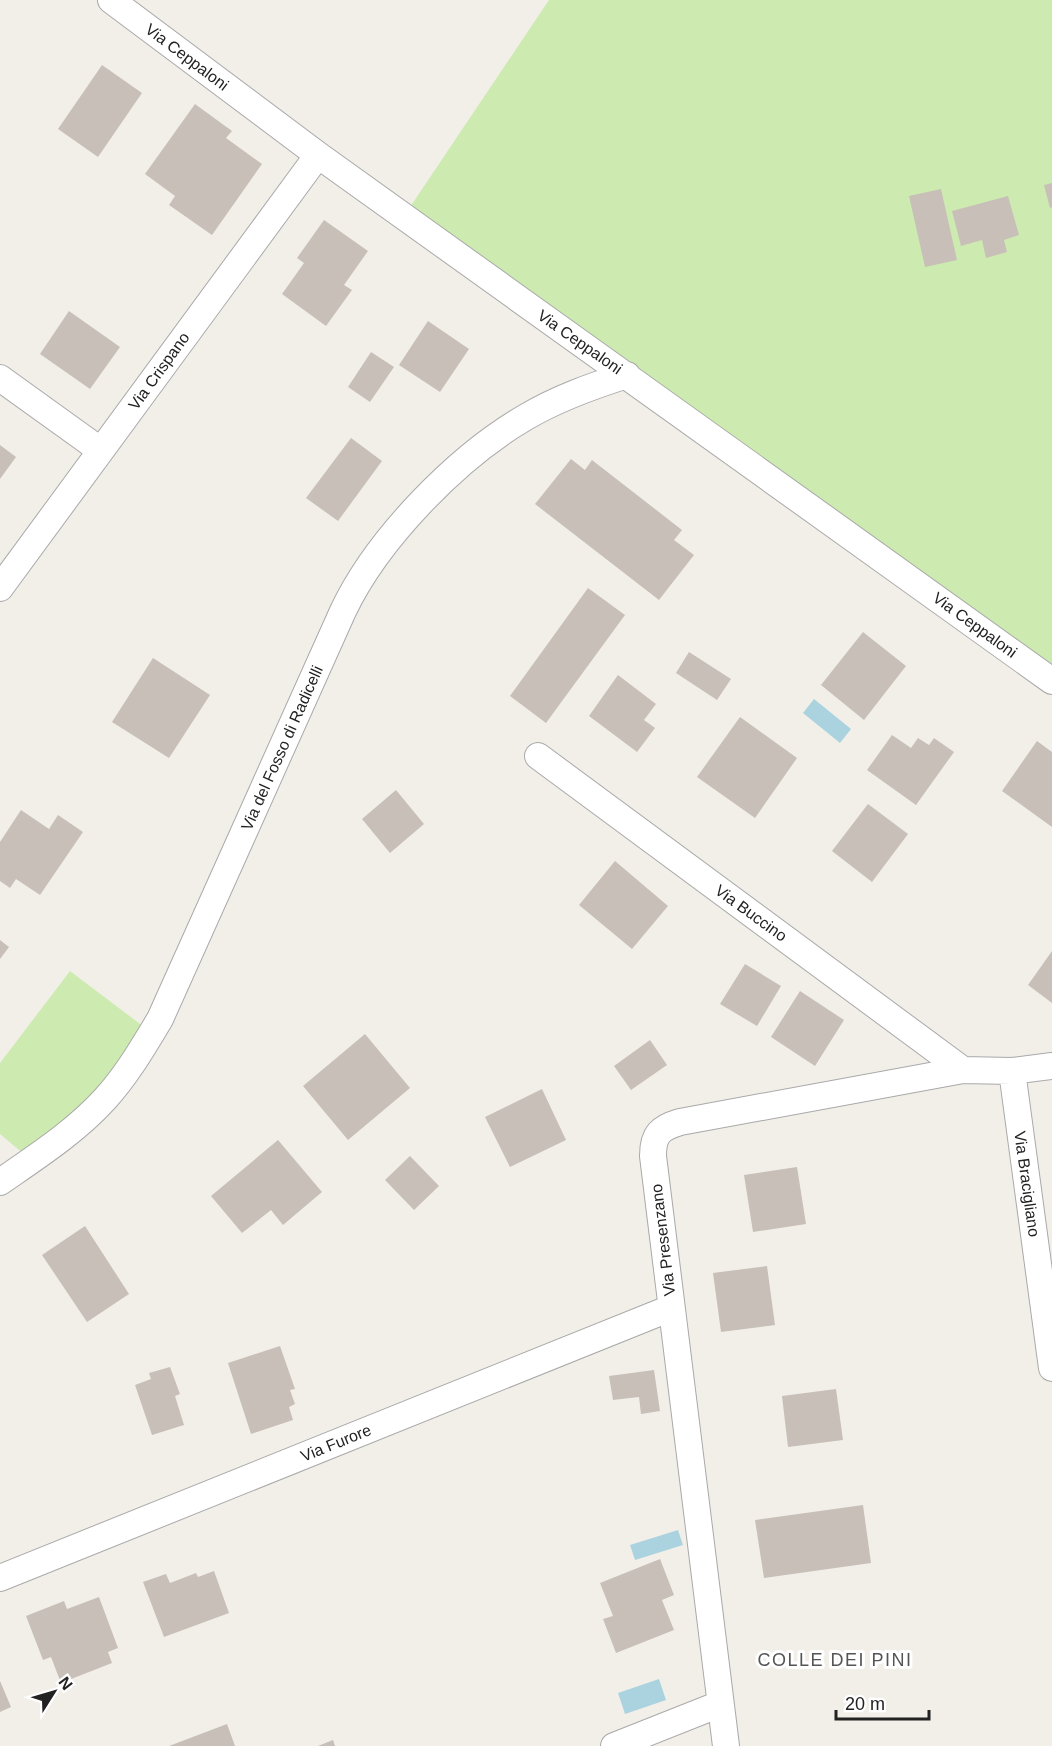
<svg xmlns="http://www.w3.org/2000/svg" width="1052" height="1746" font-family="Helvetica,sans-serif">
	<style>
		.grass { fill: #cdebb0 }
		.water { fill: #aad3df }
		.building { fill: #c7bfb8 }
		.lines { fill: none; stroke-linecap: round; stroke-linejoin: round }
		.street-casing { stroke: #a9a9a9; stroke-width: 28 }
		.street { stroke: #fff; stroke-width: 26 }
		.labels { text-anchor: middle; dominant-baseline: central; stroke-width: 6; stroke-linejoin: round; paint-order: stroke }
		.street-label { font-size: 16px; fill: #222; stroke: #fff }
		.neighbourhood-label { font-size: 18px; letter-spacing: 1.5px; fill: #555; stroke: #fff }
	</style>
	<rect width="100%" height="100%" fill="#f2efe9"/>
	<path class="grass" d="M549,0h503v681l-648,-465z
		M70,971l82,62 -121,127 -31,-26v-71z"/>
	<path class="water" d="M814,699l37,30 -11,14 -37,-30z
		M678,1530l5,15 -48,15 -5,-15z
		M659,1679l7,21 -41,14 -7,-21z"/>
	<path class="building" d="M102,65l40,28 -44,64 -40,-28z
		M195,104l37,27 -6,7 36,26 -50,71 -43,-30 6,-9 -30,-22z
		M1052,183v24l-2,1 -6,-23z
		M941,189l16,71 -32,7 -16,-71z
		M1008,196l11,39 -15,5 3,12 -21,6 -4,-18 -21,6 -9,-35z
		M324,220l44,31 -24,34 8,5 -26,36 -44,-32 22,-31 -7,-5z
		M69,311l51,36 -30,42 -50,-35z
		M428,321l41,28 -29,43 -41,-27z
		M371,352l23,15 -24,35 -22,-15z
		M351,438l31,23 -44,60 -32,-23z
		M0,445l16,12 -16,22z
		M571,459l14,11 7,-10 90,70 -8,10 20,15 -35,45 -124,-96z
		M588,588l37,27 -79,108 -36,-27z
		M863,632l43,34 -42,54 -43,-35z
		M689,652l42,27 -14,21 -41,-27z
		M153,658l57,37 -41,63 -57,-36z
		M618,675l38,29 -12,16 11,8 -18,24 -48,-36z
		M740,717l57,41 -42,60 -58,-41z
		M892,735l19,13 7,-10 11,7 5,-7 20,14 -38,53 -49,-35z
		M1037,741l15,11v75l-50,-36z
		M396,790l28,34 -34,29 -28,-34z
		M868,804l40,30 -36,48 -40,-31z
		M21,810l28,19 9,-14 25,17 -43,63 -24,-16 -6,9 -10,-7v-39z
		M615,861l53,45 -36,43 -53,-44z
		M0,940l9,7 -9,12z
		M1052,951v52l-24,-18z
		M745,964l36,22 -24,40 -37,-22z
		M800,991l44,29 -29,46 -44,-29z
		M365,1034l45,54 -62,52 -45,-54z
		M650,1040l17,25 -36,25 -17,-24z
		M542,1089l24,51 -56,27 -25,-50z
		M278,1140l44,52 -39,33 -12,-15 -29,23 -31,-37z
		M410,1156l29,30 -25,24 -29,-30z
		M797,1167l9,57 -53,8 -9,-57z
		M85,1226l44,68 -42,28 -45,-67z
		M767,1266l8,59 -54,7 -8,-59z
		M280,1346l15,43 -5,1 5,14 -6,3 4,13 -42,14 -23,-71z
		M170,1367l10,27 -5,2 9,29 -32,10 -17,-50 16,-6 -2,-6z
		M654,1370l6,41 -19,3 -2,-17 -26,3 -4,-24z
		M836,1389l7,51 -55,7 -6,-51z
		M863,1505l8,58 -107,15 -9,-58z
		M660,1559l14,36 -12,5 12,30 -58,23 -13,-34 10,-3 -13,-33z
		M214,1571l15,42 -65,24 -21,-55 23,-8 4,9 26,-10 2,4z
		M99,1597l19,51 -10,4 4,11 -51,20 -10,-26 -8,3 -17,-44 38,-15 3,8z
		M0,1681l11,26 -11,5z
		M227,1724l8,22h-66z
		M333,1740l2,6h-17z"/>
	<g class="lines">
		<g class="street-casing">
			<path id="street" d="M111,0l207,155 734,526
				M0,378l100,72
				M0,588l318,-433
				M538,756l425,314
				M1012,1071l40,297
				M0,1182c36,-25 75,-50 105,-83 22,-24 38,-52 55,-80l183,-408c34,-72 114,-154 183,-194 32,-19 66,-31 101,-42
				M0,1578l671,-270
				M614,1746l106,-42
				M726,1746l-73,-590c0,-22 7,-28 27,-34l283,-52 49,1 40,-5"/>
		</g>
		<use href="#street" class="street"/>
	</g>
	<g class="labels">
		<g class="street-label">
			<text transform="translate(187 57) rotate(37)">Via Ceppaloni</text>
			<text transform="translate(580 342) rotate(35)">Via Ceppaloni</text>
			<text transform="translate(159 371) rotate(-54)">Via Crispano</text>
			<text transform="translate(975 625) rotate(36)">Via Ceppaloni</text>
			<text transform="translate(282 748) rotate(-66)">Via del Fosso di Radicelli</text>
			<text transform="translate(751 913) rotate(36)">Via Buccino</text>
			<text transform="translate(1027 1184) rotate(82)">Via Bracigliano</text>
			<text transform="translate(663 1240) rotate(-97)">Via Presenzano</text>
			<text transform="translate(336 1443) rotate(-22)">Via Furore</text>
		</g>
		<g class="neighbourhood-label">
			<text x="835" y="1660">COLLE DEI PINI</text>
		</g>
	</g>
	<g transform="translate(54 1692) rotate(53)" stroke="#ffffff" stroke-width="4.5" paint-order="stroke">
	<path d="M0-4.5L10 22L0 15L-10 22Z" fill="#222222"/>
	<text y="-9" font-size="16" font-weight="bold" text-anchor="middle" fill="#222222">N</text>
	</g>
	<path d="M836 1710v9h93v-9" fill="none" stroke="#222222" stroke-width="3"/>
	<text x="845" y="1710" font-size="18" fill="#222222" stroke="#ffffff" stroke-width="4.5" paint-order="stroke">20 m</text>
</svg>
